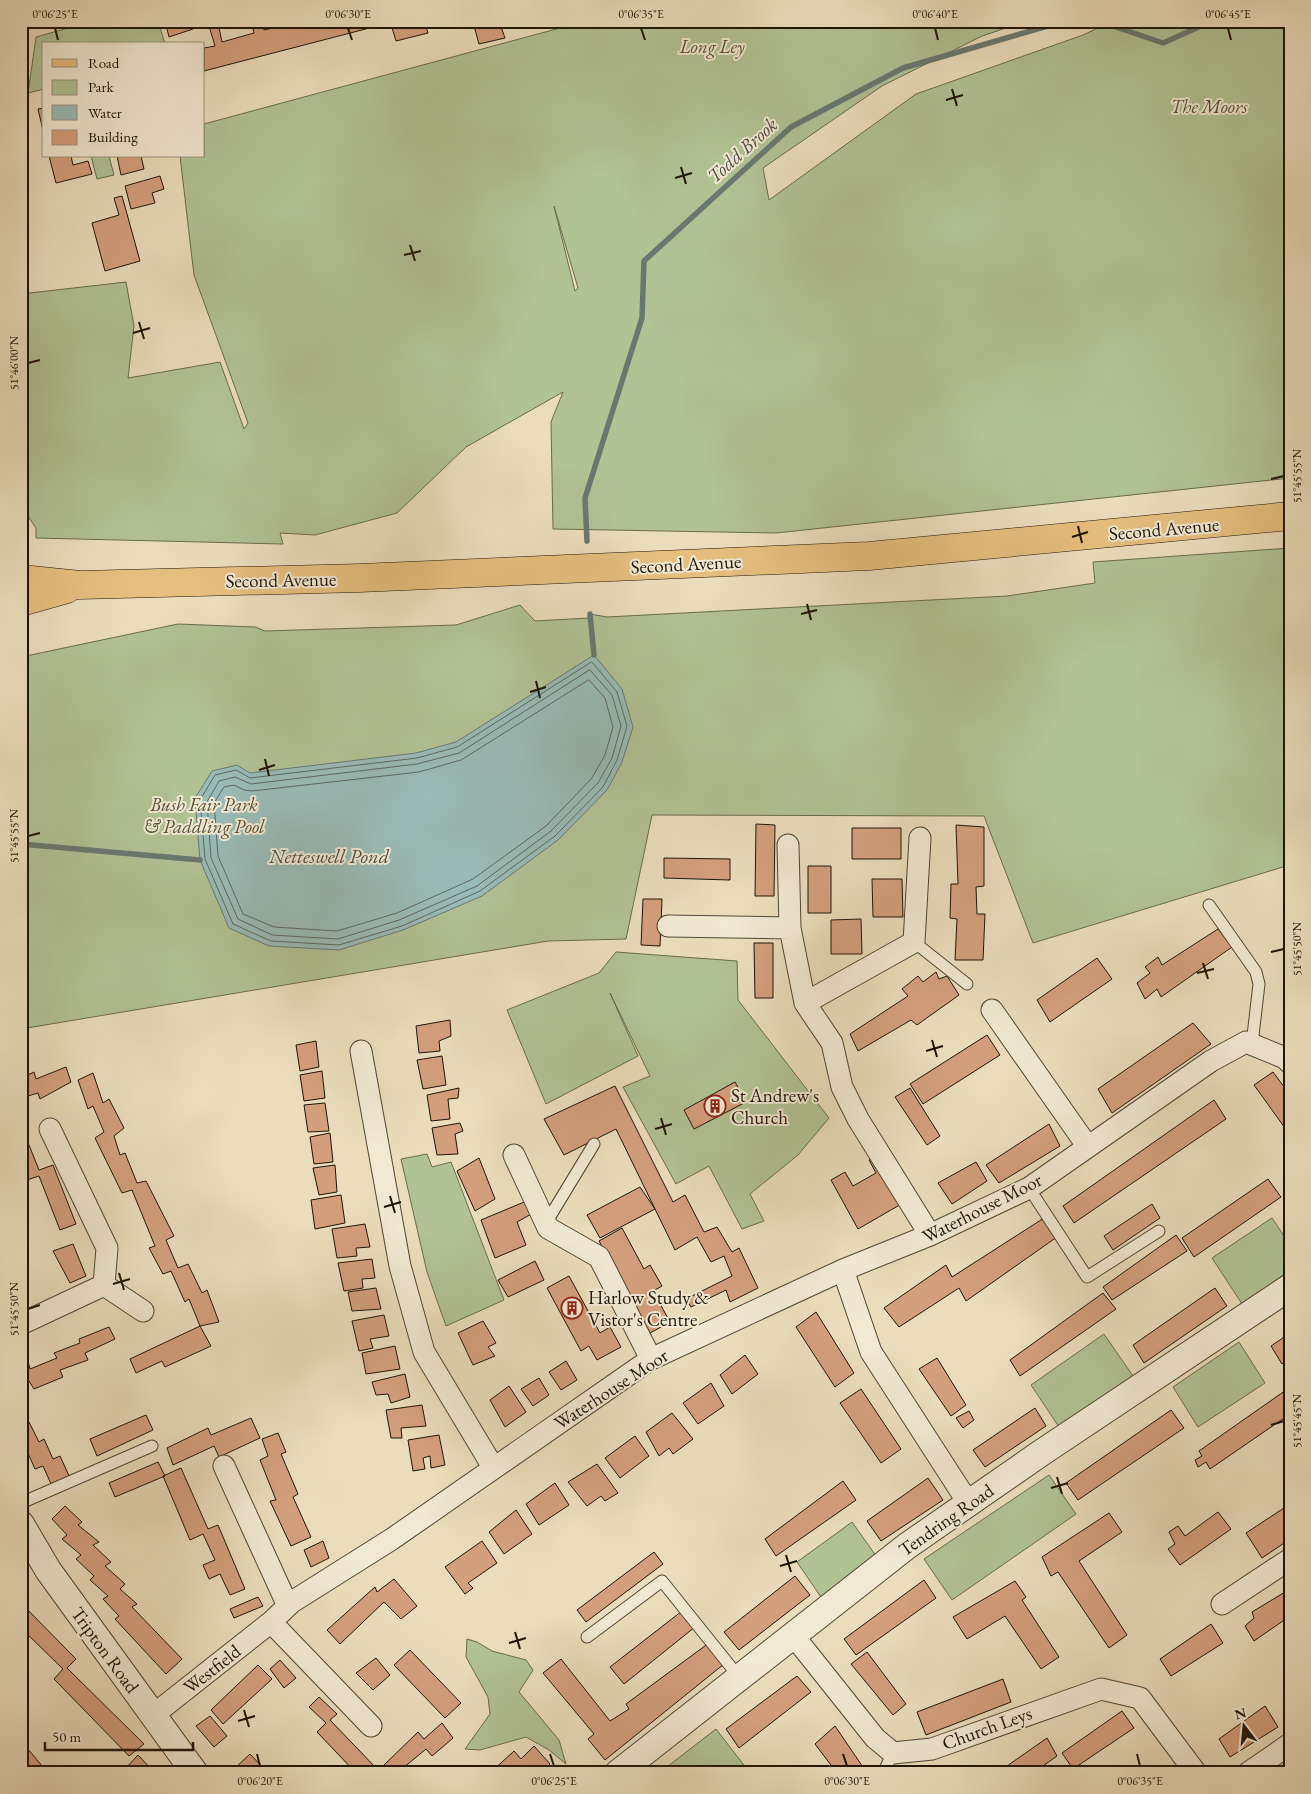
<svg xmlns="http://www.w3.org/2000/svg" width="1311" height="1794" font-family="'EB Garamond',serif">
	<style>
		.green { fill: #b1c295; stroke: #686b4e; fill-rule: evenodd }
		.water { fill: #99bbb7; stroke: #687871 }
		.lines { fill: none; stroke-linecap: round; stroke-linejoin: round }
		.shore { stroke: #5c6860; stroke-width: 1 }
		.stream { stroke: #687871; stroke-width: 5.5 }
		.building { fill: #d49f7d; stroke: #1e1408 }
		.service-casing { stroke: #514635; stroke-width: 13 }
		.minor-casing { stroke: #514635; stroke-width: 23 }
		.tertiary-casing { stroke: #514635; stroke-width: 28 }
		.primary-casing { stroke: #1e1408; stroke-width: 29 }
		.service { stroke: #f2e9d3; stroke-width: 11 }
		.minor { stroke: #f2e9d3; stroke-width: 21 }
		.tertiary { stroke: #f2e9d3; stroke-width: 26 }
		.primary { stroke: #e6be7e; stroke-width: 28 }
		.ticks { fill: none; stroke: #1e1408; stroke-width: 2 }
		.labels { text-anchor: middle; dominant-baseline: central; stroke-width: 4; stroke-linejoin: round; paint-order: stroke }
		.park-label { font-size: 19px; font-style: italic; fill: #515139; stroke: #f2e9d3 }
		.street-label { font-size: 19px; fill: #1e1408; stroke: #f2e9d3 }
		.poi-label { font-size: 19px; fill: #1e1408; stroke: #f2e9d3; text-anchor: start }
		.water-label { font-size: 20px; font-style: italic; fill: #494e45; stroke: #f2e9d3 }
		.neatline { fill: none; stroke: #1e1408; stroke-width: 2 }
		.ticks-label { font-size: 12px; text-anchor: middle; fill: #1e1408 }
	</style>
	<rect width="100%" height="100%" fill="#ebddbc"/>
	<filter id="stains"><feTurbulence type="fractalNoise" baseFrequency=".004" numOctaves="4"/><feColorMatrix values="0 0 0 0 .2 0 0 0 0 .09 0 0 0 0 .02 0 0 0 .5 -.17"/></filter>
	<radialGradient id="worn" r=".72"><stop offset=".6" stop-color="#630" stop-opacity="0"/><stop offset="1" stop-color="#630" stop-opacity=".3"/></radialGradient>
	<path class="green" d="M93,21h65l7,23h-121v45l-16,4 8,-56z
		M586,21h441l-45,15 -100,50 -119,82 6,32 147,-106 167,-59 30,-14h177v457l-514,55 -223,-4 -2,-107 12,-30 -97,55 -69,66 -82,22 -35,-2 3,11 -247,-6v-10l-15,-22v-212l105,-12 8,44 -6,52 92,-16 24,67 4,-6 -54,-148 -14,-119h24v-32zM554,206l24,82 -3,3z
		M91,156h18l5,19 -17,4z
		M1290,548v324l-7,-5 -250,76 -49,-127 -332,-1 -26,124 -78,2 -527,88v-372l157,-33 77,3 10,4 191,-6 64,-20 15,16 54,-3 1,-4 17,3 400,-21 88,-13 -2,-21z
		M616,952l121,9 1,39 91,118 -31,37 -48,39 14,27 -22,8 -33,-63 -33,18 -53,-97 27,-11 -40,-83 28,63 -92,48 -39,-94 92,-37z
		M427,1154l5,13 19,-5 53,138 -58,26 -19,-54 -26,-113z
		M1272,1218l18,27v31l-46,31 -32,-49z
		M1104,1334l29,42 -74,51 -28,-42z
		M1239,1342l26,41 -67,44 -25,-40z
		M1049,1475l27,39 -124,86 -28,-41z
		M852,1522l27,38 -56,40 -26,-38z
		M467,1639l10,3 15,9 34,9 7,10 -14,22 40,48 7,24 -17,-14 -23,-13 -46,13 -15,-1 25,-35 -2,-17 -22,-40z
		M716,1729l34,44h-91z
		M892,1768l18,3 31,-2 1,4h-54z"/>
	<path class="water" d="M594,655l28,34 11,38 -11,35 -15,28 -49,50 -76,56 -79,34 -64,20 -70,-4 -40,-18 -29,-68 -5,-62 17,-27 25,-6 13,8 166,-20 40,-11z"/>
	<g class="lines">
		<path class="shore" d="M592,662l25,30 10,34 -10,34 -14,27 -48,49 -75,55 -78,35 -63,19 -68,-4 -38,-17 -28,-65 -5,-59 15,-25 21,-5 14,8 167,-20 40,-11z
			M590,670l22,25 9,31 -9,32 -14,25 -47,48 -74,55 -78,34 -61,19 -66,-4 -34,-16 -27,-61 -4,-56 12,-21 16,-4 16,7 166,-20 42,-11z
			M589,680l16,18 8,29 -8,28 -13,23 -46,48 -73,53 -76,34 -60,18 -63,-4 -31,-13 -25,-58 -4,-53 10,-16 10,-2 10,5 8,1 167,-19 42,-12z"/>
		<path class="stream" d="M1078,21l29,3 56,19 49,-22
			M587,541l-2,-43 57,-180 2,-57 147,-134 112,-59 162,-47
			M590,614l4,41
			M21,844l179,16"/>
	</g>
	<path class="building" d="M165,21h26l2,8 -24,8z
		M251,21h11l2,9 25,-6 -1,-3h92l1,4 -177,46v-23l11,-2 -6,-20 9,-3 4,19 32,-9z
		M390,21h34l4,12 -32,8z
		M477,21h22l6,17 -26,6 -6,-22z
		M44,108v27l-6,-26z
		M49,156h22l2,9 15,-4 4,13 -36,9z
		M117,156h24l3,13 -23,6z
		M160,176l4,13 -12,4 3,10 -24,6 -6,-23z
		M122,196l18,65 -35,10 -13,-48 27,-8 -5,-17z
		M756,824l19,1 -1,71h-19z
		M956,825l28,2v59l-8,1 1,27h8l-2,46h-28l2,-41 -7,-1 1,-34h7z
		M852,828h49v31h-49z
		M664,858l66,1v21l-66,-2z
		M808,866h23v47h-23z
		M872,879h30l1,38h-30z
		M643,899h19l-2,47 -19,-1z
		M861,919l1,35h-31v-34z
		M1218,929l14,18 -71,50 -4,-8 -12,10 -8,-16 13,-10 -5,-6 13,-10 4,8z
		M754,943h19v55h-18z
		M1097,958l15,21 -62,43 -13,-22z
		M936,972l3,7 8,-3 12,19 -42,30 -6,-5 -53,31 -8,-17 58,-38 -6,-7 16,-13 5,6z
		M450,1020l1,16 -12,5 1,10 -21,2 -3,-27z
		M1193,1023l18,21 -99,69 -14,-24z
		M987,1035l13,20 -77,49 -13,-20z
		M316,1041l3,26 -19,4 -4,-26z
		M442,1056l4,29 -23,4 -6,-29z
		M66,1067l5,15 -31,17 -2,-6 -17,5v-20l13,-6 2,7z
		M322,1071l3,27 -21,3 -4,-26z
		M1273,1072l17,23v40l-36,-50z
		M93,1073l10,30 6,-4 15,29 -10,8 6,19 5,-2 12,30 9,-2 28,55 -8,4 12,28 10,-4 14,29 5,-3 12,32 -19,4 -11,-27 -4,3 -14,-31 -8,3 -14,-26 6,-2 -23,-56 -10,3 -27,-55 9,-6 -11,-26 -5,3 -10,-29z
		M735,1082l11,20 -52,27 -10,-19z
		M615,1086l58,116 12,-7 19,37 13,-5 15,25 7,-4 19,40 -28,14 -4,-12 -35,17 -5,-8 46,-23 -8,-20 -13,6 -14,-25 -22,13 -59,-121 -52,26 -20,-36z
		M459,1088l-1,10 -10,1 2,20 -19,2 -4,-26z
		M910,1088l30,48 -13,9 -32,-48z
		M1214,1100l12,19 -152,104 -11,-17z
		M325,1103l4,28 -21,1 -4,-27z
		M460,1123l3,8 -8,3 3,20 -21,1 -5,-27z
		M1049,1124l11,22 -61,37 -13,-18z
		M21,1125l18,45 14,-5 23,59 -16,6 -21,-54 -15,5 -3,-7z
		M330,1133l3,29 -19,2 -4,-27z
		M876,1156l27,47 -45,26 -27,-49 14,-8 8,14 23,-13 -7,-13z
		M479,1158l16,41 -20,12 -18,-40z
		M976,1162l11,19 -35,23 -14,-21z
		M335,1165l2,27 -18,3 -6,-27z
		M1268,1179l13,18 -87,60 -12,-19z
		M640,1187l15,22 -55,29 -13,-23z
		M341,1195l4,28 -30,6 -4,-29z
		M529,1200l6,12 -18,10 9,23 -31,13 -14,-38z
		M1152,1204l8,14 -47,32 -9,-14z
		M1044,1218l13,19 -91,64 -7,-13 -60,39 -15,-19 62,-43 6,12z
		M365,1224l5,23 -14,1 1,8 -20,2 -5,-29z
		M622,1228l22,41 6,-4 12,21 -9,5 17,31 -20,11 -51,-92z
		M1176,1235l11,16 -75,49 -9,-13z
		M73,1244l13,32 -16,7 -17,-32z
		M372,1259l3,19 -13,1 1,9 -19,3 -6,-28z
		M535,1261l9,19 -36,17 -10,-17z
		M569,1276l31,57 10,-6 11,20 -24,13 -8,-14 -8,5 -34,-63z
		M376,1288l5,21 -29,2 -4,-19z
		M1215,1288l12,18 -83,57 -11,-18z
		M1103,1293l13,16 -96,67 -10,-16z
		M816,1312l38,61 -19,14 -39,-60z
		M384,1315l5,21 -19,3 3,9 -14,3 -7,-30z
		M483,1321l13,22 -8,4 7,9 -22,9 -15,-32z
		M200,1326l11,20 -46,21 -3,-6 -26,12 -6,-14z
		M109,1327l6,12 -30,14 3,7 -28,10 3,7 -29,12 -5,-8 -8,3v-20l7,-3 2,8 27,-11 -3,-5 26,-10 -1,-4z
		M1290,1333v25l-8,6 -11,-18z
		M395,1346l5,23 -34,5 -4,-21z
		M745,1355l13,19 -26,20 -12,-19z
		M937,1358l29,47 -15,11 -32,-47z
		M566,1361l11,19 -16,10 -12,-18z
		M405,1374l5,23 -19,6 -3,-9 -12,1 -4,-13z
		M539,1378l10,17 -16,11 -12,-17z
		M711,1383l13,23 -26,18 -15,-21z
		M509,1386l17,26 -21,15 -15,-27z
		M1289,1388l1,26 -80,55 -4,-7 -8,5 -3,-7 7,-4 -3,-5z
		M861,1389l40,60 -20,14 -41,-60z
		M422,1405l4,21 -25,2 1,10h-11l-5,-28z
		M1035,1408l11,18 -61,41 -12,-17z
		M1171,1410l13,18 -106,72 -12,-17z
		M969,1411l5,9 -11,8 -7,-10z
		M672,1413l21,26 -20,15 -4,-6 -10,8 -13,-24z
		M146,1415l7,15 -56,26 -7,-17z
		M251,1418l9,20 -41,19 -5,-11 -41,19 -6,-17 41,-20 3,7z
		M29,1422l10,20 5,-3 9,20 7,-3 10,22 -18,8 -9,-20 -8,3 -9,-20 -5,2v-26z
		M278,1433l8,19 -5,2 17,40 -5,3 18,40 -20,9 -21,-45 6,-1 -16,-40 8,-4 -6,-17z
		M439,1435l6,30 -14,3 -1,-12 -7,2 2,11 -12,2 -5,-31z
		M635,1436l14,20 -29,22 -15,-20z
		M158,1462l7,14 -50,21 -6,-14z
		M597,1464l21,29 -13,8 -4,-5 -14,10 -19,-24z
		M181,1468l27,61 10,-4 27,64 -15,6 -10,-21 -11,5 -6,-14 12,-5 -12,-26 -13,6 -27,-64z
		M928,1478l15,22 -62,41 -14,-20z
		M843,1481l13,19 -80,56 -11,-17z
		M555,1483l14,22 -30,20 -13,-21z
		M1290,1504v35l-28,19 -16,-25z
		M65,1506l17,16 -4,3 21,17 -6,3 18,17 -6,4 20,18 -5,5 17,15 -5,3 50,52 -16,15 -51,-55 4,-3 -16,-17 5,-3 -18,-16 4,-4 -18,-17 5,-4 -19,-16 5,-4 -15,-16z
		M516,1510l16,24 -28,20 -15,-22z
		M1218,1512l13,17 -51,36 -12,-16 7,-5 -6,-12 9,-6 7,10z
		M1109,1513l13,19 -43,29 48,74 -18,13 -51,-76 -7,4 -9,-19z
		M323,1541l6,17 -18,9 -7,-17z
		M482,1541l15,22 -29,20 5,5 -8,6 -20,-27z
		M654,1552l9,12 -77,58 -9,-12z
		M795,1576l15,19 -71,55 -15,-18z
		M394,1579l23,27 -16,13 -17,-17 -44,42 -13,-14 48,-43 2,5z
		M924,1580l12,18 -80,57 -12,-16z
		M1015,1581l11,16 -4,3 37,57 -18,12 -36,-53 -38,23 -14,-22z
		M1290,1589v27l-36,25 -9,-15 9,-8 -2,-6z
		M258,1597l5,9 -29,12 -4,-9z
		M21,1603l55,56 -9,9 77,76 -15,12 -75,-77 9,-10 -42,-41z
		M682,1611l13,16 -71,57 -14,-17z
		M1211,1624l12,19 -52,33 -11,-17z
		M713,1640l16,20 -124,100 -17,-21 6,-5 -51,-61 18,-14 49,62 19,-12 -3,-5z
		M410,1650l51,53 -16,15 -51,-53z
		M867,1652l39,52 -13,11 -42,-51z
		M376,1658l14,17 -17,15 -17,-17z
		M280,1660l16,18 -12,10 -14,-19z
		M258,1665l14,14 -49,45 -12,-14z
		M797,1676l14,16 -72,56 -13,-19z
		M1003,1679l8,23 -85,33 -9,-23z
		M319,1697l18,17 -7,6 47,49 -4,4h-17l-39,-41 9,-9 -17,-16z
		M1265,1706l13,21 -48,30 -11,-18z
		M1122,1711l12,17 -61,41 -11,-16z
		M210,1716l17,20 -13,11 -18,-21z
		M442,1723l11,15 -21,18 -6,-7 -29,24h-5l-8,-8 34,-33 6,7z
		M835,1726l32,47h-30l-22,-29z
		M21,1732l6,6 -5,4 26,31h-27z
		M1047,1738l10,18 -24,17h-36z
		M534,1746l16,18 -9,9h-8l-6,-5 -5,5h-32l24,-22 7,8z
		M250,1754l18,19h-31l-3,-4z
		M138,1755l17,18h-27l-3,-4z
		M1165,1768l3,5h-11z"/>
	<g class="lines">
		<g class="service-casing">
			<path id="service" d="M1209,905l47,67 3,12 -7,60
				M914,942l53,42
				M1029,1188l58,89 72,-46
				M546,1223l48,-79
				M21,1503l131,-57
				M587,1637l75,-56 77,96
				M883,1773l10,-20"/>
		</g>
		<g class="minor-casing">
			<path id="minor" d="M920,838l-6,104 -109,61 27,40 10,44 16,32 72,116
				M788,845l2,83 15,75
				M668,926l122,2
				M992,1010l96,137
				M361,1051l39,215 24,86 69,115
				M514,1155l34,73 51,29 52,102
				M843,1270l28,82 98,152
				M104,1285l39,26
				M21,1324l83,-39 3,-37 -57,-119
				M224,1466l64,140
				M1222,1604l68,-45
				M271,1622l100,104
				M793,1635l82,103 18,15 39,-4 169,-60 39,9 56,75
				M152,1716l119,-94 21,-20 100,-63 259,-180 192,-89 87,-35 99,-47 182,-127 35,-19 39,16 5,5
				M1248,1773l42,-29"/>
		</g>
		<g class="tertiary-casing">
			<path id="tertiary" d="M21,1524l27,46 147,203
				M618,1773l289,-227 134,-93 249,-166"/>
		</g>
		<g class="primary-casing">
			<path id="primary" d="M21,579l59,6 280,-7 509,-22 421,-40
				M21,602l46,-13"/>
		</g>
		<use href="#service" class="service"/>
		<use href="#minor" class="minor"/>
		<use href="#tertiary" class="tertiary"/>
		<use href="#primary" class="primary"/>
	</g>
	<path class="ticks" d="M55,28l3,12M348,28l4,12M641,28l4,12M935,28l3,12M1228,28l3,12M952,89l5,17M946,100l17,-5M681,167l5,17M675,178l17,-5M410,245l5,16M404,255l17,-4M139,322l5,17M133,333l17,-5M28,363l12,-3M1271,479l13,-3M1078,526l4,17M1072,537l16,-5M807,604l4,16M801,614l16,-4M536,681l4,17M530,692l16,-5M265,759l4,17M259,770l16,-5M28,836l12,-3M1271,952l13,-3M1203,963l5,16M1197,973l17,-4M932,1040l5,17M926,1051l17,-5M661,1118l5,17M655,1129l17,-5M390,1196l5,17M384,1207l17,-5M119,1273l5,17M113,1284l17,-5M28,1309l12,-4M1271,1425l13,-4M1057,1477l5,17M1051,1488l17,-5M786,1555l5,17M780,1566l17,-5M515,1632l5,17M509,1643l17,-5M244,1710l5,17M238,1721l17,-5M257,1754l3,12M550,1754l4,12M843,1754l4,12M1137,1754l3,12"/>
	<defs>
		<g id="building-ring" transform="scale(1.125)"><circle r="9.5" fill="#f2e9d3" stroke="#8f2418" stroke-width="1.5"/><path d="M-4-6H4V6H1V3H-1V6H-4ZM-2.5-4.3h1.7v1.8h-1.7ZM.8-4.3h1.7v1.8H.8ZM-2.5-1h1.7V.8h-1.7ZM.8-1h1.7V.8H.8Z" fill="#8f2418"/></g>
	</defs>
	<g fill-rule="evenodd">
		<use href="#building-ring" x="715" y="1106"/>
		<use href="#building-ring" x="572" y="1308"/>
	</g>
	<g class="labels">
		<g class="park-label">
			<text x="712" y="46">Long Ley</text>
			<text x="1209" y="106">The Moors</text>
			<text x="204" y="804">Bush Fair Park<tspan x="204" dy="22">&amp; Paddling Pool</tspan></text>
		</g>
		<g class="street-label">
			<text transform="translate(1164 529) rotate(-5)">Second Avenue</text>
			<text transform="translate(686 564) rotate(-3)">Second Avenue</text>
			<text transform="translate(281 580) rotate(-1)">Second Avenue</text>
			<text transform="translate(982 1208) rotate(-27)">Waterhouse Moor</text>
			<text transform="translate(611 1389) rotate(-33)">Waterhouse Moor</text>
			<text transform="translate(946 1520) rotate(-35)">Tendring Road</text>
			<text transform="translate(105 1650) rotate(54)">Tripton Road</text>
			<text transform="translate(212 1669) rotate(-38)">Westfield</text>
			<text transform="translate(987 1728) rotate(-20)">Church Leys</text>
		</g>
		<g class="poi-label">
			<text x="731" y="1095">St Andrew's<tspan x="731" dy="22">Church</tspan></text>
			<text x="588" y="1297">Harlow Study &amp;<tspan x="588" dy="22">Vistor's Centre</tspan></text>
		</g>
		<g class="water-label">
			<text transform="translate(742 150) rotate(-42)">Todd Brook</text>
			<text x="329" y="856">Netteswell Pond</text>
		</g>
	</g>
	<rect width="1311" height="1794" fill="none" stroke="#ebddbc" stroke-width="55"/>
	<rect x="42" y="42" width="162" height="115" fill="#f2e9d3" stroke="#9d9482"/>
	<rect x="52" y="59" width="25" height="8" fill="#e6be7e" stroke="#9d9482"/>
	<text x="88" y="68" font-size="15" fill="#1e1408">Road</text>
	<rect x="52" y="80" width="25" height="15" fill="#b1c295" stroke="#9d9482"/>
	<text x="88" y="92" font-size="15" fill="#1e1408">Park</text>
	<rect x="52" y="105" width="25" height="15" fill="#99bbb7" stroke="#9d9482"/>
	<text x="88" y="118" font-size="15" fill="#1e1408">Water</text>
	<rect x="52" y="130" width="25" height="15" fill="#d49f7d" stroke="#9d9482"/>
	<text x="88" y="142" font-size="15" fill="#1e1408">Building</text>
	<g transform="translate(1244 1726) rotate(344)" stroke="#f2e9d3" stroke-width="4" paint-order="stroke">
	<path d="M0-4L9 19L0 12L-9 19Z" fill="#1e1408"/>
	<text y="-8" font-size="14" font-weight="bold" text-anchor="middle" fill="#1e1408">N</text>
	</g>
	<path d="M45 1742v8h148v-8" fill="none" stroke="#1e1408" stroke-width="2.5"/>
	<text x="52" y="1742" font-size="15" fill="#1e1408" stroke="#f2e9d3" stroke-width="4" paint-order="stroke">50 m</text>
	<rect x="28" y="28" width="1256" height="1738" class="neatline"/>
	<g class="ticks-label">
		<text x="55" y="18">0°06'25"E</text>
		<text x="348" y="18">0°06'30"E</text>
		<text x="641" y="18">0°06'35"E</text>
		<text x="935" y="18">0°06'40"E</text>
		<text x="1228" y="18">0°06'45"E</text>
		<text transform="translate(14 363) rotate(-90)" y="4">51°46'00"N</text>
		<text transform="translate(1297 476) rotate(-90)" y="4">51°45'55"N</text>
		<text transform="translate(14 836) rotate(-90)" y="4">51°45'55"N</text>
		<text transform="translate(1297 949) rotate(-90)" y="4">51°45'50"N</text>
		<text transform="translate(14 1309) rotate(-90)" y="4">51°45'50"N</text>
		<text transform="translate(1297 1421) rotate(-90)" y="4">51°45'45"N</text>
		<text x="260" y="1785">0°06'20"E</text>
		<text x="554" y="1785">0°06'25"E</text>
		<text x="847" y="1785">0°06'30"E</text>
		<text x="1140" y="1785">0°06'35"E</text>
	</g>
	<rect width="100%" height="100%" filter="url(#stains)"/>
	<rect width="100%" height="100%" fill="url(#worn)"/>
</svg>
